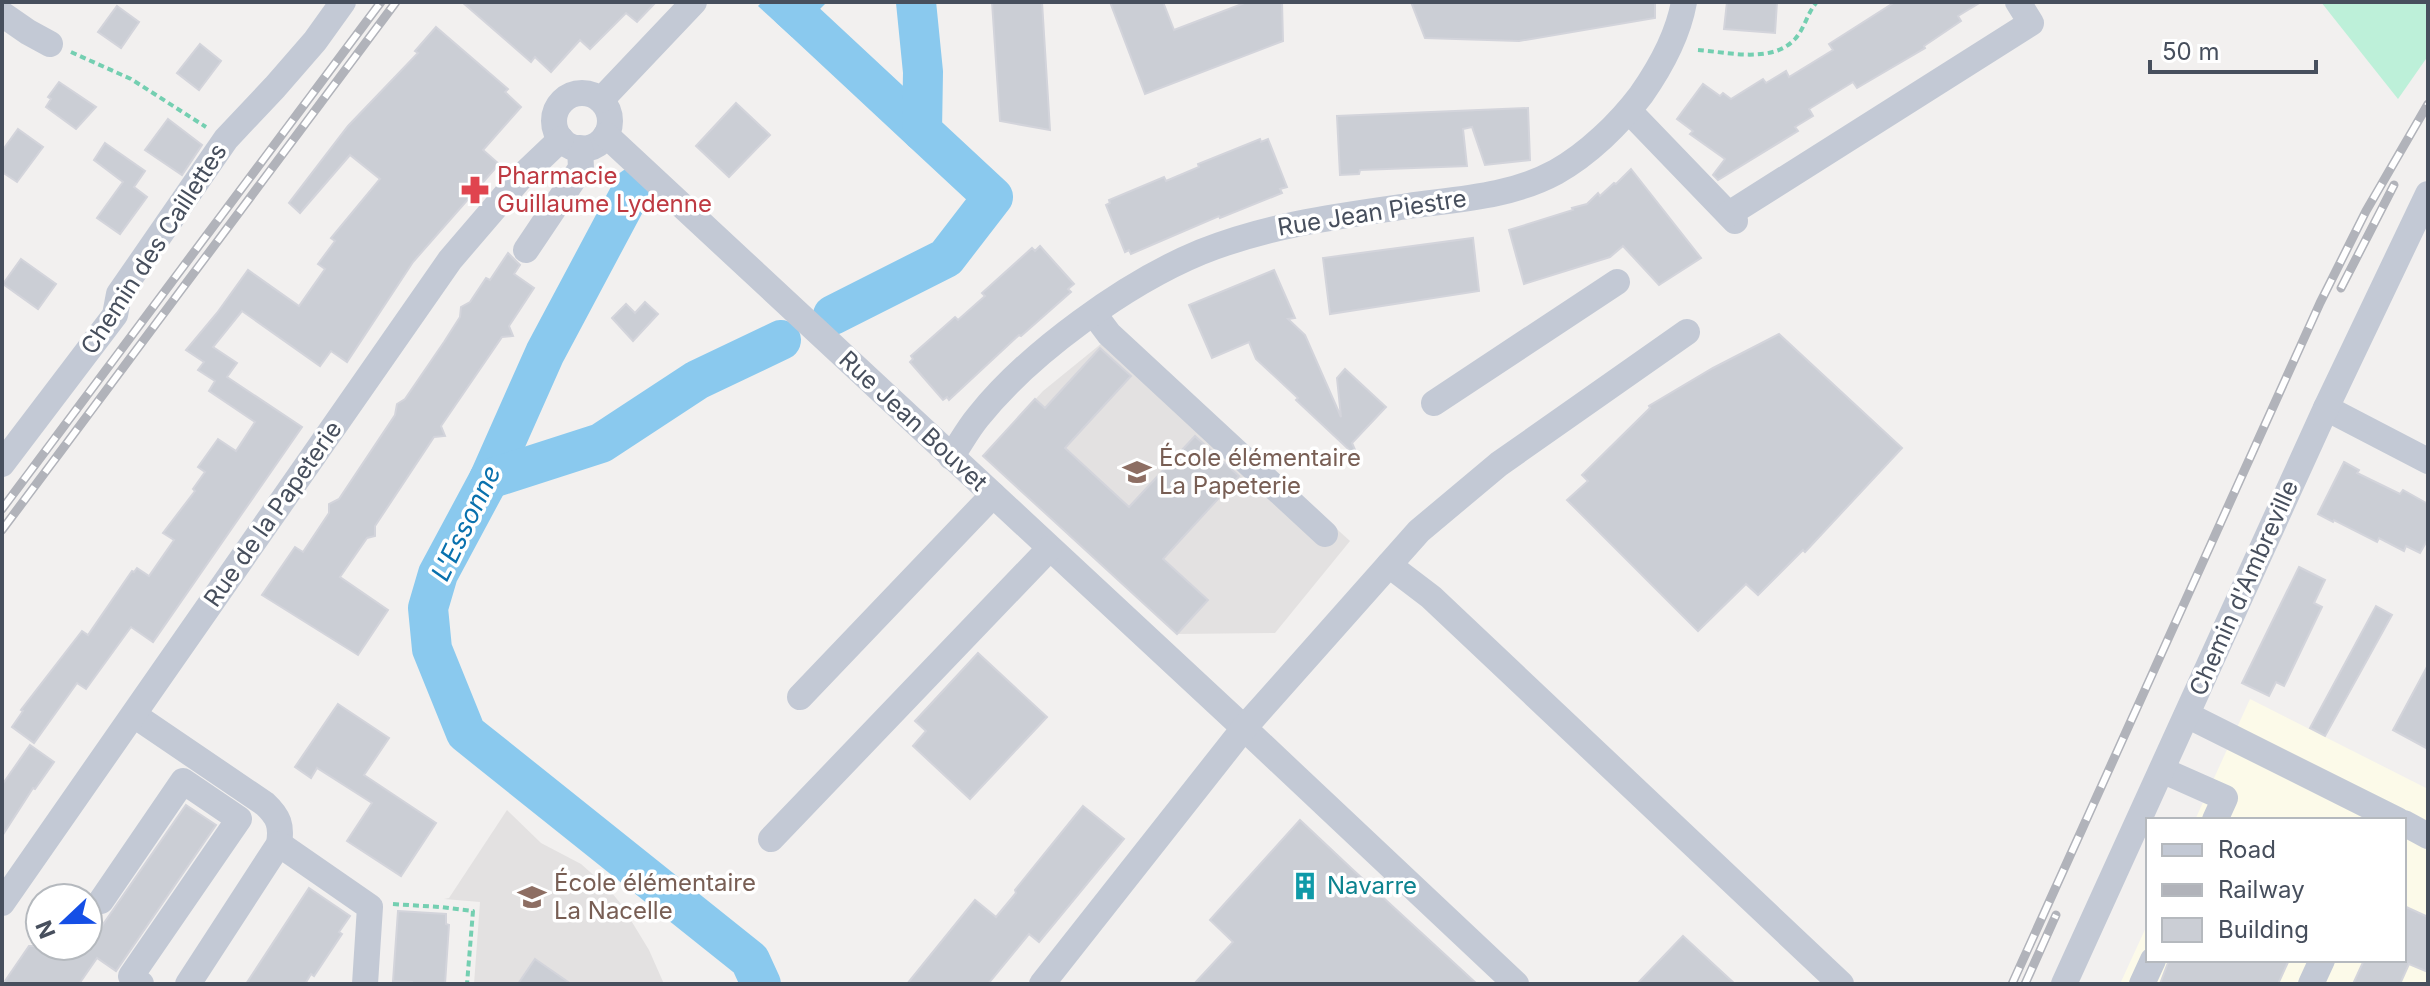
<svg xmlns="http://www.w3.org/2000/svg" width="2430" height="986" font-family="Inter,sans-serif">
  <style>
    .commercial { fill: #fcfae9 }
    .education { fill: #e3e1e1 }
    .green { fill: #bdf0d9 }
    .water { fill: #8ac9ee }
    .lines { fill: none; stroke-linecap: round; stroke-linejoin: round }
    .river { stroke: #8ac9ee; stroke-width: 40 }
    .building { fill: #cbced5; stroke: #d3d4db; stroke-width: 2 }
    .path { stroke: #74cfb1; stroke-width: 4; stroke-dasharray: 6 4; stroke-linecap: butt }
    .minor { stroke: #c3c9d5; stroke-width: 26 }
    .rail-casing { stroke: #b1b3ba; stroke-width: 9 }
    .rail { stroke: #fff; stroke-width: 6; stroke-dasharray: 18; stroke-linecap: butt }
    .labels { text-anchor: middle; stroke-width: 7; stroke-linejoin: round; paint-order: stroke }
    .health-label { font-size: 24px; fill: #be3a42; stroke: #fff; text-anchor: start }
    .street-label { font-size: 24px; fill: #474f5d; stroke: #fff }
    .education-label { font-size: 24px; fill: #785e54; stroke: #fff; text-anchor: start }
    .culture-label { font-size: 24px; fill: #0d838f; stroke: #fff; text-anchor: start }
    .water-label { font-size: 26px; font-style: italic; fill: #0971ae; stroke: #fff }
  </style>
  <rect width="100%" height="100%" fill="#f2f0ef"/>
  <polygon class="commercial" points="2250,699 2428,789 2428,984 2120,984 2148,923 2148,960 2404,960 2404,820 2195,820"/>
  <g class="education">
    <polygon points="1118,330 1350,541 1275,633 1177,634 983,456 1043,391"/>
    <polygon points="507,810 541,843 581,864 607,887 621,904 649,950 664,984 474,984 480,902 444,899 449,898"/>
  </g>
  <polygon class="green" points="2321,2 2428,2 2428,56 2398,99"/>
  <polygon class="water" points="762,2 827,2 792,37 758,6"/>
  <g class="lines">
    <g class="river">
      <polyline points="790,8 922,131"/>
      <polyline points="633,188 545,353 489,479 438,574 428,608 432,649 466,733 750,960 761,984"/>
      <polyline points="833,315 946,258 993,197 922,131 923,72 916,2"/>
      <polyline points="489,479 601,443 697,380 781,340"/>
    </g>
  </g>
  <g class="building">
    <polygon points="462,2 656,2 637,22 626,13 590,49 580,40 551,72 535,57 531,62"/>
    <polygon points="992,2 1042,2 1050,130 1000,121"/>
    <polygon points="1110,2 1163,2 1174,30 1247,2 1282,2 1283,41 1145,94"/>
    <polygon points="1411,2 1655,2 1655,18 1519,41 1425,38"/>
    <polygon points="1727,2 1777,2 1775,33 1724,29"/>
    <polygon points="1895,2 1981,2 1958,16 1961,21 1924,46 1925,48 1857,88 1853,82 1809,109 1813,116 1795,127 1798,131 1718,180 1713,175 1725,159 1690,134 1693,131 1677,119 1703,84 1720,96 1723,93 1731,99 1763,79 1766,83 1786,71 1789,77 1833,50 1829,44"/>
    <polygon points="117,6 139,22 121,48 98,32"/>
    <polygon points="436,27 508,89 505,92 521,107 483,150 499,164 413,262 347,362 331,351 320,366 242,311 213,347 237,363 227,377 302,427 153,642 131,627 86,689 77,683 34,743 12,727 23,711 21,710 82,631 88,635 132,571 134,572 137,568 149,576 174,540 163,533 195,491 193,489 205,472 198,467 218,439 236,451 255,422 209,391 215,381 198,370 204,362 186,350 217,313 248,270 299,306 325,269 318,264 335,241 331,238 380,179 350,155 300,213 289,203 348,126 418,53 415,51"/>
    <polygon points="200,44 221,61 199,90 177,73"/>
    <polygon points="59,82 96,107 76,129 46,107 51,99 48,97"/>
    <polygon points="736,103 770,135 729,177 696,146"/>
    <polygon points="1528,108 1530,160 1485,165 1472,127 1463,129 1467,166 1360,170 1359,174 1340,175 1337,116"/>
    <polygon points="168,119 202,145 182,175 145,150"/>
    <polygon points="18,129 43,147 17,182 2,172 2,151"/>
    <polygon points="1260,139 1261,142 1268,139 1287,187 1280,189 1282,193 1220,218 1219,216 1131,254 1129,250 1125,252 1106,205 1110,203 1109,200 1164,177 1166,181 1199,167 1198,164"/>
    <polygon points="105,143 145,171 134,187 147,197 120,234 97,218 123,182 94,160"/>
    <polygon points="1631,169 1701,258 1659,285 1623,246 1610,257 1524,284 1509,230 1573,210 1572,208 1587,204 1598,193 1600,196 1614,183 1616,184"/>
    <polygon points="1473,238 1479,291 1330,314 1323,258"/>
    <polygon points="1040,246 1074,284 1068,289 1071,292 1021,336 1019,335 949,400 947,397 943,400 910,362 913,359 911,356 955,317 958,320 985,296 982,293 1032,248 1035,251"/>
    <polygon points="508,253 520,265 514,274 534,288 509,326 513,336 502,337 441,426 445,436 434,437 375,526 375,536 367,538 340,577 388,610 358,655 262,595 295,547 303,552 329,513 329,504 339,499 395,415 397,404 405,399 444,342 460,317 461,307 470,302 486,278 490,280"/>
    <polygon points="21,259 56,284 38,309 3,284"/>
    <polygon points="1274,270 1295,318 1288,319 1305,335 1341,417 1337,378 1345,369 1386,407 1352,443 1359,459 1296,400 1298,398 1256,359 1249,342 1212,358 1189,305"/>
    <polygon points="645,302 658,314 633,341 612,318 626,304 635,313"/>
    <polygon points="1779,334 1902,448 1805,552 1803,550 1758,595 1746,584 1698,631 1567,500 1588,481 1582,475 1650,408 1649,406 1713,368"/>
    <polygon points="1100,348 1131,376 1065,448 1129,507 1195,436 1239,476 1163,559 1208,600 1177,634 983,456 1035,399 1045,408"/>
    <polygon points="2344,462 2359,470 2357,473 2400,494 2403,490 2428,504 2428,539 2420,553 2406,546 2404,551 2379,538 2377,542 2334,520 2333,522 2318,514"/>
    <polygon points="2299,567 2325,580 2314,603 2322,607 2284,686 2276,682 2269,696 2242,683"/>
    <polygon points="2376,606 2392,615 2325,736 2310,728"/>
    <polygon points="978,653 1047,717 970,799 913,746 926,731 915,721"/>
    <polygon points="2428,665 2428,749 2393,730"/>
    <polygon points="338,704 389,738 364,775 436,823 401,876 347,841 372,803 317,768 311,778 295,767"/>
    <polygon points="30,745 54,762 35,789 33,788 2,836 2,785"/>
    <polygon points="186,805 216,825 116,971 97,958 79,984 3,984 29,946 60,946 75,956 82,947 85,949 88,946"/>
    <polygon points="1083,806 1124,839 1039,942 1029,934 988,984 907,984 975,900 996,917 1016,893 1015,890"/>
    <polygon points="1300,820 1351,868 1477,984 1194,984 1233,942 1210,920"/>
    <polygon points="309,888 350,916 339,932 342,934 314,976 311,974 305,984 246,984"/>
    <polygon points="2404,906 2428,917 2428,972 2409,964 2400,984 2353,984 2364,960 2404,960"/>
    <polygon points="398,911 446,914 446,924 449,925 445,984 412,984 412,982 393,981"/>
    <polygon points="1683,936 1735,984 1637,984"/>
    <polygon points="535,959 571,984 518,984"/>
    <polygon points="2169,960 2289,960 2278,984 2160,984"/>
  </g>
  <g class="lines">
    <g class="path">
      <path d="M1698 50C1727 52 1772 64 1795 39 1805 28 1807 13 1817 2"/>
      <polyline points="71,52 131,79 206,127"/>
      <polyline points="393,904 440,907 473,911 467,984"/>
    </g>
    <g class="minor">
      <polyline points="2,14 28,32 50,44"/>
      <circle cx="582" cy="121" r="28"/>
      <polyline points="601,100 694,2"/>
      <polyline points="1629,111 1735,221"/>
      <polyline points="606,135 1244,728 1516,984"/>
      <polyline points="1729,214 2031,23 2018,2"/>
      <polyline points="526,250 581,168 580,148"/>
      <polyline points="1094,314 1109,334 1325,534"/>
      <polyline points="1434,403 1617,282"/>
      <polyline points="2326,408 2428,461"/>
      <path d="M951 457C960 444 968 429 978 417 1029 353 1126 283 1201 252 1268 225 1338 216 1408 206 1458 199 1510 197 1556 172 1588 154 1619 124 1641 95 1660 68 1678 35 1684 2"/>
      <polyline points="2,464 115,315 119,294 226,139 275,87 315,41 343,2"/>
      <polyline points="1389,565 1431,597 1841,984"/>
      <polyline points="800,697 993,495"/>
      <path d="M134 715 265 804C279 817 282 826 279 844L188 984"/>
      <polyline points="2187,715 2397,820"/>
      <polyline points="2162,770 2225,798 2215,820"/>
      <polyline points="2404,823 2428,836"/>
      <polyline points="771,839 1049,549"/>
      <polyline points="279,844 370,907 365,984"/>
      <polyline points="101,901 183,781 239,819 131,976 141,984"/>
      <polyline points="2,903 450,260 522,176 561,139"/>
      <polyline points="1042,984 1244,728 1419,531 1499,464 1687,332"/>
      <polyline points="2064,984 2326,408 2428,194"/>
      <polyline points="2142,984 2153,960"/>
      <polyline points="2311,984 2322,960"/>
    </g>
    <defs>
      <g id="rail">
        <polyline points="2341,288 2394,185"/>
        <polyline points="2,509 381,2"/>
        <polyline points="2,530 396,2"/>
        <polyline points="2012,984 2320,303 2366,211 2428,104"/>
        <polyline points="2025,984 2056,915"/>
      </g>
    </defs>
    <use href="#rail" class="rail-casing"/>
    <use href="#rail" class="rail"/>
  </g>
  <defs>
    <symbol id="pharmacy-bare" viewBox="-9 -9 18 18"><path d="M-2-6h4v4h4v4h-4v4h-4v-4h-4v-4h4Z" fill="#e0444e" stroke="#fff" stroke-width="2.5" paint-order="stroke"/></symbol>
    <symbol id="school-bare" viewBox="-9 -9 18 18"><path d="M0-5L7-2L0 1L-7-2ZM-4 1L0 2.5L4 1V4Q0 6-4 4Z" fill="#8d6e63" stroke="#fff" stroke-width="2.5" paint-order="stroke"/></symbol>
    <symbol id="building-bare" viewBox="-9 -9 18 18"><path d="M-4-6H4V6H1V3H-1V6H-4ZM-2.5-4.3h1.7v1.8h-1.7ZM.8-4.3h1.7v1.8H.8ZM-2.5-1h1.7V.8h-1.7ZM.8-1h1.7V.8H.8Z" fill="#0f9aa8" stroke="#fff" stroke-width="2.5" paint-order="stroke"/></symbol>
  </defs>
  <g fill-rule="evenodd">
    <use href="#pharmacy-bare" x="455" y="170" width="40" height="40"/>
    <use href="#school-bare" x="1117" y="452" width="40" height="40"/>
    <use href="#building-bare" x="1285" y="866" width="40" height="40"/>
    <use href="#school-bare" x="512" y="877" width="40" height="40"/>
  </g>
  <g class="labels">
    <g class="health-label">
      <text x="497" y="184">Pharmacie<tspan x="497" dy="28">Guillaume Lydenne</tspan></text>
    </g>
    <g class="street-label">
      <text transform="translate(1372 213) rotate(-9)" y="8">Rue Jean Piestre</text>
      <text transform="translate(154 249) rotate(-57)" y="8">Chemin des Caillettes</text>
      <text transform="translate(913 421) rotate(43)" y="8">Rue Jean Bouvet</text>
      <text transform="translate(273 514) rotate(-55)" y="8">Rue de la Papeterie</text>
      <text transform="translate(2244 588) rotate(-66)" y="8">Chemin d'Ambreville</text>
    </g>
    <g class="education-label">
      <text x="1159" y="466">École élémentaire<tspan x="1159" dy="28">La Papeterie</tspan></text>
      <text x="554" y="891">École élémentaire<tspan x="554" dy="28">La Nacelle</tspan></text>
    </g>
    <g class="culture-label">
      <text x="1327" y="894">Navarre</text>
    </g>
    <g class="water-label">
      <text transform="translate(466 523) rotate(-64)" y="9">L'Essonne</text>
    </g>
  </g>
  <rect width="2430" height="986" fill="none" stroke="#474f5d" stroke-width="8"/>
  <rect x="2146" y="818" width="260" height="144" fill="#ffffff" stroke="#b5b9be" stroke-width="2"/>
  <rect x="2162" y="844" width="40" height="12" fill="#c3c9d5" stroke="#b5b9be" stroke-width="2"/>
  <text x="2218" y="858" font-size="24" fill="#474f5d">Road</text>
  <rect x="2162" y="884" width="40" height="12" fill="#b1b3ba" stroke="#b5b9be" stroke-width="2"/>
  <text x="2218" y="898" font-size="24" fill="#474f5d">Railway</text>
  <rect x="2162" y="918" width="40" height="24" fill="#cbced5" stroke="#b5b9be" stroke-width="2"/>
  <text x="2218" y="938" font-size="24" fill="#474f5d">Building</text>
  <g transform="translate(64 922) rotate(248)"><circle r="38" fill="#ffffff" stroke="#b5b9be" stroke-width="2"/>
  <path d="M0-6L14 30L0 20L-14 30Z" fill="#154fe6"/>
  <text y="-12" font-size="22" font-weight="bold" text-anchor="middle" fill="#474f5d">N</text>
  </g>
  <path d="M2150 60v12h166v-12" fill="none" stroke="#474f5d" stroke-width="4"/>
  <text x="2162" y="60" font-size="24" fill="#474f5d" stroke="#ffffff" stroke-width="6" paint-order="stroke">50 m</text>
</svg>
